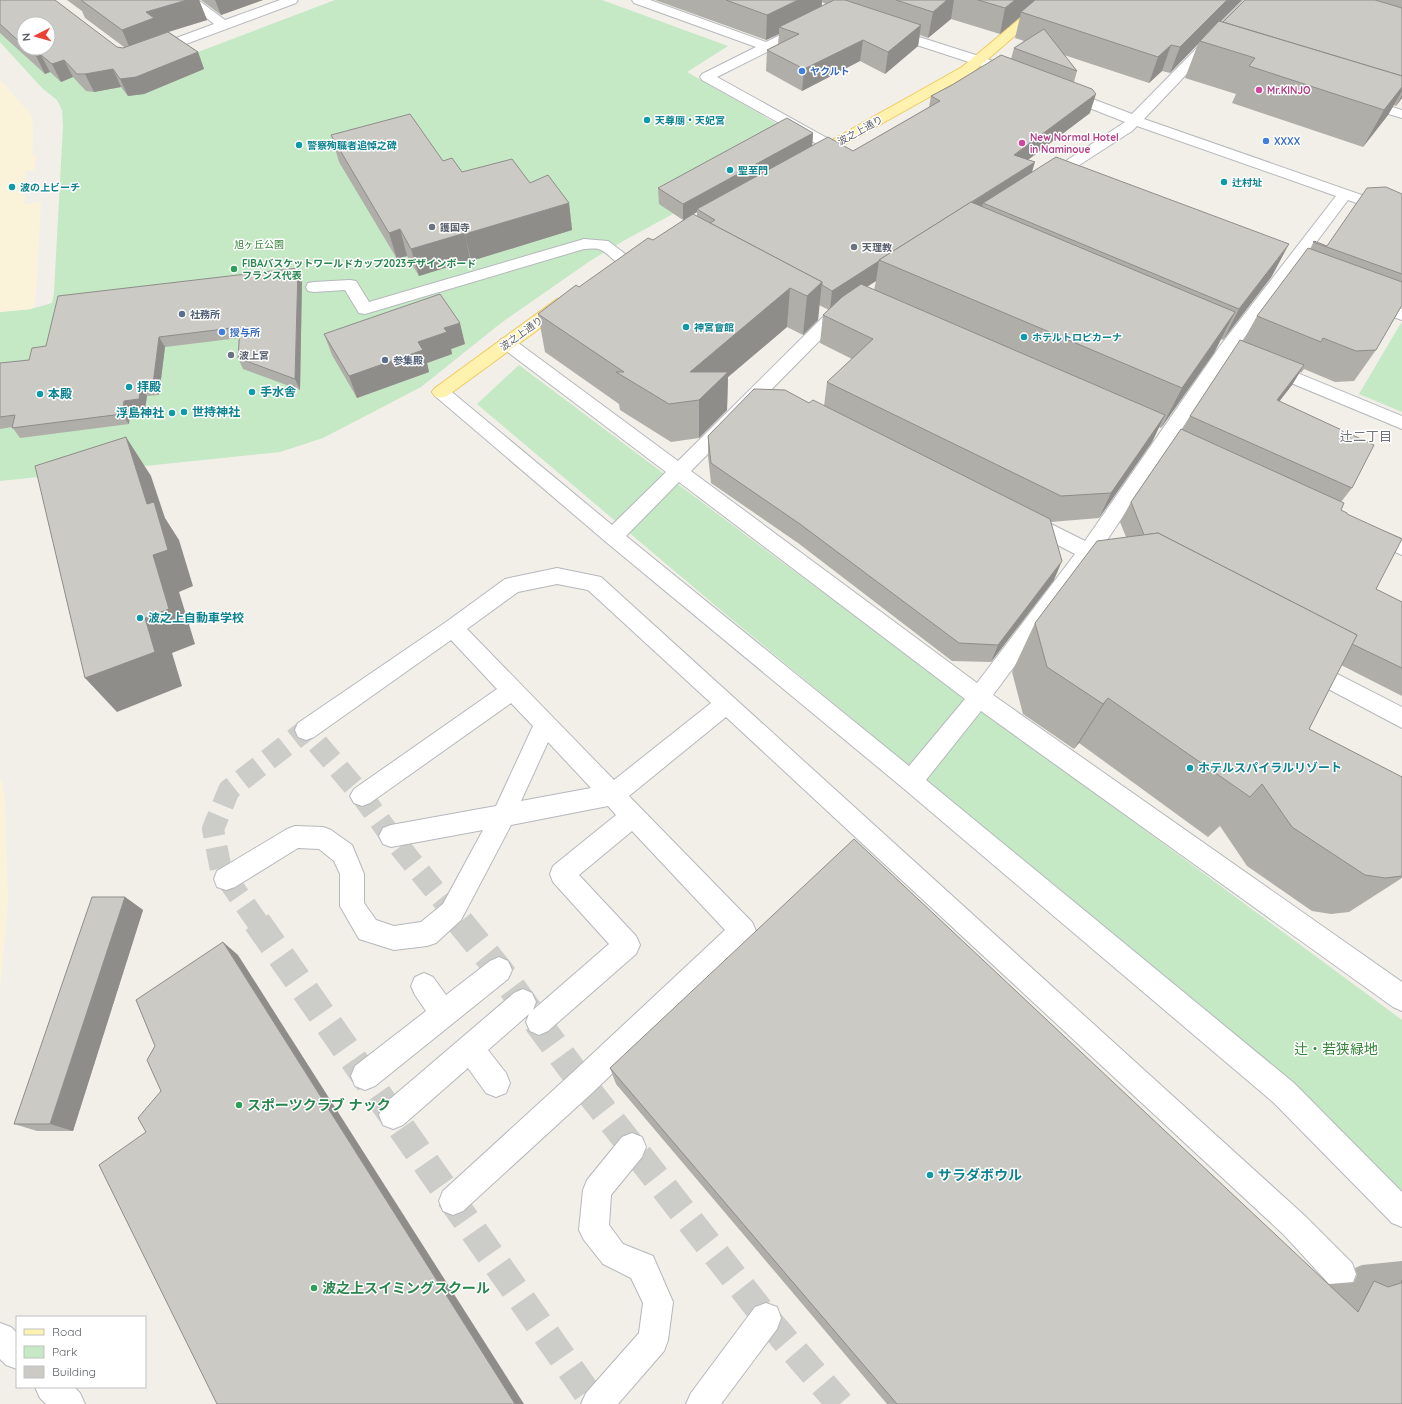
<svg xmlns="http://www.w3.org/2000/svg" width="1402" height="1404" font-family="Quicksand,'Noto Sans JP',sans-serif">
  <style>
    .green { fill: #c5e8c5; fill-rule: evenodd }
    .sand { fill: #fbf3d9 }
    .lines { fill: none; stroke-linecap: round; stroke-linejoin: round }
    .minor-tunnel-far1 { stroke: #ccccc8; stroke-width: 22; stroke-dasharray: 22 11; stroke-linecap: butt }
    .minor-tunnel { stroke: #ccccc8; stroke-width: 28; stroke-dasharray: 28 14; stroke-linecap: butt }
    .minor-casing { stroke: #b5b8bc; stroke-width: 2 }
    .major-casing { stroke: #f2c960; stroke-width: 2 }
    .minor { fill: #fff; fill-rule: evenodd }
    .major { fill: #fff2af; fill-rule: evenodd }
    .wall { fill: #afaea9; fill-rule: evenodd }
    .shaded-wall { fill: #8f8d8a }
    .building { fill: #cccac5; stroke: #8f8d8a }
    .shop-dot { fill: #3f7fe0; stroke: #fff; stroke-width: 1.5 }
    .hotel-dot { fill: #d1479c; stroke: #fff; stroke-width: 1.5 }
    .culture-dot { fill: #0f9aa8; stroke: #fff; stroke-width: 1.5 }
    .worship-dot { fill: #6b7280; stroke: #fff; stroke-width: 1.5 }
    .leisure-dot { fill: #2e9e5b; stroke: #fff; stroke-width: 1.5 }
    .service-dot { fill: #5c6f8a; stroke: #fff; stroke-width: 1.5 }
    .labels { text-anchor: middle; stroke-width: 3; stroke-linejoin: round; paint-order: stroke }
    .far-shop-label { font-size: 10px; font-weight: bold; fill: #366cbe; stroke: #fff; text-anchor: start }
    .far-hotel-label { font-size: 10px; font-weight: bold; fill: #b23c85; stroke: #fff; text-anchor: start }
    .far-culture-label { font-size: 10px; font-weight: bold; fill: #0d838f; stroke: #fff; text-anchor: start }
    .far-street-label { font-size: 10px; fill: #5f6368; stroke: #fff }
    .far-worship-label { font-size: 10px; font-weight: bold; fill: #5b616d; stroke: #fff; text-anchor: start }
    .far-park-label { font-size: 10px; fill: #348238; stroke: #fff }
    .far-leisure-label { font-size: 10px; font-weight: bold; fill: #27864d; stroke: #fff; text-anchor: start }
    .far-service-label { font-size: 10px; font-weight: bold; fill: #4e5e75; stroke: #fff; text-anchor: start }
    .culture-label { font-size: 12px; font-weight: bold; fill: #0d838f; stroke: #fff; text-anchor: start }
    .neighbourhood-label { font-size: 13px; fill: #70757a; stroke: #fff }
    .near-park-label { font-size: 14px; fill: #348238; stroke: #fff }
    .near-leisure-label { font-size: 14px; font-weight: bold; fill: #27864d; stroke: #fff; text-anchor: start }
    .near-culture-label { font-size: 14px; font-weight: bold; fill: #0d838f; stroke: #fff; text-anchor: start }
  </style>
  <rect width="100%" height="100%" fill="#f1efe8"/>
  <g class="green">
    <path d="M0 0H34L135 76 335 0H602L728 46 687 72 807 141 625 240 590 261 501 323 421 387 323 438 280 452 0 481V312L31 309 52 303 54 293 63 126 62 110 57 100 42 88 0 42ZM24 24H48V48H24Z"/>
    <polygon points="1401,323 1402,324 1402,412 1359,394"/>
    <polygon points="519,365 775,557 1402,1020 1402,1192 1135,952 723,612 477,404"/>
  </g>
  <g class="sand">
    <path d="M0 80 30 113C35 127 33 140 32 155H36L35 170 26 171 24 204 41 202 35 305 31 309 0 312Z"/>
    <polygon points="0,776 4,790 8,900 0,989"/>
  </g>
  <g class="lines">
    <polyline class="minor-tunnel-far1" points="258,923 221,870 213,829 229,790 306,730 362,796 391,836 461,923"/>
    <g class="minor-tunnel">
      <polyline points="257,922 595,1404"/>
      <polyline points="460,922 499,970 582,1083 766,1318 840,1404"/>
    </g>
    <defs>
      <g id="minor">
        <polygon points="184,0 198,0 225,20 280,0 298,0 296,3 159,54 149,54 147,51 149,48 214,24"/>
        <polygon points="632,0 650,0 766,42 823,14 842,0 856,0 831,20 717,77 836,143 838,146 836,149 831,150 826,149 702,80 700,77 702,74 756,47 634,3"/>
        <path d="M1244 0H1257L1144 119 1402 209V219L1348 200 1232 354 1101 549 1107 553 1110 558 1107 563 1100 566 1091 563 993 695 1402 982V1011L1393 1007 981 711 926 780 1294 1083 1402 1192V1227L1392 1223 1274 1103 903 788 606 542 435 396 432 392 435 388 441 386 447 388 612 525 666 472 501 347 498 343 501 339 507 337 513 339 678 461 825 315C833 310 840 305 850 307L852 311 850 315 837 323 691 471 977 683 1075 554 1021 526 1018 521 1021 516 1028 514 1035 516 1085 541 1220 346 1336 196 1137 126 1132 131 1053 182 1048 183 1043 182 1041 179 1043 176 1125 122 1059 96 1057 93 1059 90 1064 89 1069 90 1132 114ZM679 482 965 699 909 766 626 536Z"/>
        <polygon points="891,28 985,58 1020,72 1022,75 1020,78 1010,78 975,64 886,35 885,32 886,29"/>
        <polygon points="1363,98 1402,110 1402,118 1358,105 1356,102 1358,99"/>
        <path d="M584 239 608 241 632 259 634 262 632 265C616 270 611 252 598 249 594 248 588 249 584 249L365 314 359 313 345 290 314 292 308 291 306 287 308 283 314 282 350 280 356 281 369 302Z"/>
        <polygon points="1369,298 1402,309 1402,320 1363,307 1361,303 1363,299"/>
        <polygon points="1268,361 1402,416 1402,429 1262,371 1259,367 1262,363"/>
        <polygon points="1370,526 1402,539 1402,555 1363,538 1360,533 1363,528"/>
        <path d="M557 568 601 577 1304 1215 1352 1263 1356 1274 1352 1285 1341 1289 1330 1285 1284 1235 726 717 629 796 752 922 756 931 752 940 592 1093 463 1211 453 1215 443 1211 439 1201 443 1191 572 1073 725 930 632 831 579 875 636 936 640 945 636 954 548 1031 539 1035 530 1031 526 1022 529 1014 488 1050 506 1073 510 1083 506 1093 496 1097 486 1093 468 1068 403 1125 393 1129 383 1125 379 1115 383 1105 514 993 523 989 532 993 536 1002 533 1010 609 944 553 882 550 874 553 866 616 815 608 806 511 825 461 920 436 943 427 946 394 950 359 939 340 906V874L334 861 319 849 298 848 235 887 226 890 217 887 214 879 217 871 287 829 295 826 323 827 331 830 352 845 364 874V903L376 920 394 926 421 922 443 904 483 830 391 847 383 844 379 836 383 828 391 825 496 806 533 726 511 703 370 803 362 806 354 803 350 796 354 789 497 689 451 640 314 737 306 740 298 737 295 730 298 723 446 622 505 579ZM557 584 588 590 711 703 614 780 467 629 518 592ZM548 742 591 788 521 801Z"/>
        <polygon points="1306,658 1402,707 1402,728 1298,673 1295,667 1298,661"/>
        <polygon points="499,957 508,961 512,970 508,979 375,1086 365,1090 355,1086 351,1076 355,1066 426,1011 415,995 411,986 415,977 424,973 433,977 446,995 490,961"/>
        <polygon points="632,1133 642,1137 646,1147 642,1157 611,1195 609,1225 623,1244 653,1256 673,1302 668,1340 664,1351 618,1404 581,1404 586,1393 639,1333 643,1303 631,1278 603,1264 584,1240 579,1230 583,1190 587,1180 622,1137"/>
        <polygon points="766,1303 777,1307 781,1318 777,1329 721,1404 686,1404 691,1393 755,1307"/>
        <polygon points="0,1323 11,1327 17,1333 17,1369 6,1365 0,1359"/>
        <polygon points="35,1387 74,1387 80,1393 85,1404 46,1404 40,1398"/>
      </g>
      <g id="major">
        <polygon points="1042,0 1056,0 972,73 817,160 812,161 807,160 805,157 807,154 962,67"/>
        <polygon points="563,298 569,299 571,303 569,307 447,396 441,398 435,396 432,392 435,388 557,299"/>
      </g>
    </defs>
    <use href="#minor" class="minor-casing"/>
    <use href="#major" class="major-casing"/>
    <use href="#minor" class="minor"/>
    <use href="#major" class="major"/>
  </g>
  <g class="wall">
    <path d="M0 0 117 47 123 48 124 47 85 18 82 11 67 0H199L207 20 169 32 198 52 204 69 144 94 128 96 121 87 94 92 86 91 73 77 61 82 50 72 45 74 0 33ZM24 24 48 48H24Z"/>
    <polygon points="201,0 263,0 221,15"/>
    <path d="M655 0H845L847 1V0H1242L1221 21 1223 22 1245 0H1402V98L1396 106 1394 105 1388 115 1363 147 1232 103 1236 94 1185 78 1198 44 1170 73 1162 71 1149 83 1064 55 1077 71 1074 82 1090 113 1028 160 1032 172 1272 276 1223 340 1221 339 1214 353 1161 428 1159 427 1152 442 1099 518 1051 522 1054 580 991 662 952 661 798 543 711 483 708 456V436L809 403 824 406 827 382 852 359 820 343 823 315 829 310 819 305 818 320 803 335 787 327 728 377 727 410 699 438 671 442 620 410 619 404 545 352 538 314 653 240 697 216V212L683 220 659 204 658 188 813 133 812 145 853 151 929 107 931 96 1011 59 1014 48 1024 41 1015 38 1020 17 1000 34 951 19 928 38 920 35 918 46 885 74 860 61 802 91 766 71 767 50 778 44 779 34 766 40ZM822 2 826 4 822 6ZM876 281 874 290 867 287Z"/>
    <polygon points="331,135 462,172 530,183 569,203 572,230 471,261 470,260 419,276 407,256 397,259 339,162"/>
    <polygon points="1402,194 1402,305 1376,350 1354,381 1335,382 1304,369 1301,373 1300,372 1292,385 1279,401 1352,488 1341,502 1341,510 1347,514 1376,589 1402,602 1402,696 1341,665 1309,729 1402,777 1402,878 1349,912 1331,914 1312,911 1247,866 1220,826 1208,837 1079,743 1074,749 1023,714 1012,672 1035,623 1126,537 1120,522 1131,502 1182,430 1190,416 1243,341 1257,316 1310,249 1314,241 1327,246"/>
    <polygon points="302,279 300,390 243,369 238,358 239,338 165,347 159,395 147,396 145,409 130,411 129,424 20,438 12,427 0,429 0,363 29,360 46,346"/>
    <polygon points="324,334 465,344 451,349 452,354 427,363 429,372 357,398 332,355"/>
    <polygon points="125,897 143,910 73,1131 37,1131 14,1124"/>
    <polygon points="610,1068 1329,1284 1354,1282 1357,1275 1355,1268 1362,1265 1402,1261 1402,1404 887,1404 616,1084"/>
  </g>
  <g class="shaded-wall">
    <polygon points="187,0 199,0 207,20 161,34 132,53 122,30 146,12"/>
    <polygon points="215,0 263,0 221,15"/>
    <polygon points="798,0 822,0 821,13 779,27 779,34 766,40 767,15"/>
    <polygon points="947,0 954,0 951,19 928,38 933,12"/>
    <polygon points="1015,0 1040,0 1021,12 1020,17 1000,34 1005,8"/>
    <polygon points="1227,0 1242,0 1201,41 1200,41 1198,44 1170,73 1180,47"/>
    <polygon points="921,25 918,46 885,74 888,52"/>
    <polygon points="863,40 860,61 802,91 804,69"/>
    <polygon points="1171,45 1162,71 1149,83 1158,57"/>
    <polygon points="198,52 204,69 144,94 128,96 120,79"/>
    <polygon points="41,55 50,72 45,74 36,56"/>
    <polygon points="64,60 73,77 61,82 52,64"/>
    <polygon points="113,69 121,87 94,92 85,74"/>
    <polygon points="1402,87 1402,91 1388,115 1363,147 1384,110"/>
    <polygon points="1096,94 1090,113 1009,174 1014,155"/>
    <polygon points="1402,95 1402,98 1396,106"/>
    <polygon points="813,133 812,149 697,209 697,212 683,220 683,204"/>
    <polygon points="1035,162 1029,182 983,203 981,213 880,261"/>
    <polygon points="569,203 572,230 471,261 465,234"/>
    <polygon points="400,229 407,256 397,259 389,233"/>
    <polygon points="465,233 470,260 419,276 411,249"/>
    <polygon points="1289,244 1272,276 1223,340 1239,309"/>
    <polygon points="879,261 876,281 830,310 832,291"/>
    <polygon points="298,268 302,279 300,390 295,379"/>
    <polygon points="822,282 818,320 803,335 807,296"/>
    <polygon points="790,288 787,327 728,377 727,410 699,438 699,400 690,372"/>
    <polygon points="1235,312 1214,353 1161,428 1182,388"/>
    <polygon points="460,323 465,344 451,349 452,354 427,363 429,372 357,398 349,376 418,342 444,328"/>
    <polygon points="159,337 165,347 159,395 153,384"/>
    <polygon points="1304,365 1292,385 1265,420 1277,400"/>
    <polygon points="141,386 147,396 145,409 130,411 129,424 122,414 124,401"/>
    <polygon points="1165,415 1152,442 1099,518 1111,493"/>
    <polygon points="126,437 151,476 165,518 179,540 193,586 179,592 195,644 172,653 182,686 117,712 85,678 145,618 153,555 147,504"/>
    <polygon points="1062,561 1054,580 991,662 998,645"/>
    <polygon points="1108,698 1079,743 1074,749 1103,704"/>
    <polygon points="125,897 143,910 73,1131 50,1124"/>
    <polygon points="223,942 238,955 524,1404 515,1404"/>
  </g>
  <g class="building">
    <polygon points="0,0 55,0 117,47 123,48 168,32 198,52 136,77 120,79 113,69 85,74 77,74 64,60 52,64 41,55 36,56 26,48 48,48 48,24 24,24 24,46 0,24"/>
    <polygon points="81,0 187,0 146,12 154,18 122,30"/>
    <polygon points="726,0 798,0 767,15"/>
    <polygon points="834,0 845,0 921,25 888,52 863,40 804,69 767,50 799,34 779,27"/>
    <polygon points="896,0 947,0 933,12"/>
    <polygon points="978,0 1015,0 1005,8"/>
    <polygon points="1035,0 1227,0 1180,47 1171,45 1158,57 1021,12"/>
    <polygon points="1245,0 1375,0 1402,8 1402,76 1223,22"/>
    <polygon points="1219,21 1402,76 1402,87 1384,110 1249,66 1255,58 1200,41"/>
    <polygon points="1044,29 1077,71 1014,48"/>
    <polygon points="1001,55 1092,89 1096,94 1014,155 1035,162 879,260 879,261 832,291 822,285 822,282 710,223 715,220 697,209 828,137 853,151 940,101 931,96 952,85"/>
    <polygon points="410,114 443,161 452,158 462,172 512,159 530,183 548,175 569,203 465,234 465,233 411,249 400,229 389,233 331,135"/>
    <polygon points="787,118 813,133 683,204 658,188"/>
    <polygon points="1056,157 1289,244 1239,309 983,203"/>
    <polygon points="1386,187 1402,194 1402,274 1313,242 1314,241 1327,246 1367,188"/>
    <polygon points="971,202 1235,312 1182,388 879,260"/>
    <polygon points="693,214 822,282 807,296 790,288 690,372 728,372 699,400 669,404 616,372 624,372 538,314 576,285 579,287 648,238 653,240"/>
    <polygon points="1308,248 1402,282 1402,305 1376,350 1356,351 1323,338 1321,342 1257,316"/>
    <polygon points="298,268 295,379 238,358 240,327 159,337 153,384 141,386 139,399 124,401 122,414 12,428 15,415 0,417 0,363 29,360 32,348 46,346 58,296"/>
    <polygon points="861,284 1165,415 1111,493 1061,496 827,382 873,339 823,315 842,297"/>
    <polygon points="440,294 460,323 444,328 447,332 418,342 423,350 349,376 324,334"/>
    <polygon points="1240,340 1304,365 1277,400 1374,445 1352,488 1190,416"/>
    <polygon points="754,389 785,390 809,403 813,400 1050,519 1062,561 998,645 959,643 800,524 711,463 708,436"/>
    <polygon points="1181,429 1344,503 1341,510 1347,513 1347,514 1402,539 1376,589 1402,602 1402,668 1352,644 1357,635 1158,533 1144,535 1131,502"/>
    <polygon points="126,437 147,504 154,502 168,550 153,555 169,609 145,618 155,652 85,678 35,466"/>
    <polygon points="1158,533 1357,635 1309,729 1402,777 1402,876 1385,878 1365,875 1292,827 1262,784 1250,797 1108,698 1103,704 1047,667 1035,623 1097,541"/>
    <polygon points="854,839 1358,1312 1374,1281 1388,1287 1401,1283 1402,1280 1402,1404 897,1404 610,1068"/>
    <polygon points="92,897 125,897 50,1124 14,1124"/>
    <polygon points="223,942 515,1404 217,1404 99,1165 146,1132 138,1118 161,1091 147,1060 155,1046 136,1000"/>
  </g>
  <g class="shop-dot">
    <circle cx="802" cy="71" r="4"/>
    <circle cx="1266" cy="141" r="4"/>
    <circle cx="222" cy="332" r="4"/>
  </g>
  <g class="hotel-dot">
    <circle cx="1259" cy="90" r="4"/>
    <circle cx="1022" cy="143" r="4"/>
  </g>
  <g class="culture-dot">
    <circle cx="647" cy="120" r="4"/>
    <circle cx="299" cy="145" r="4"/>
    <circle cx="730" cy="170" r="4"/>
    <circle cx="1224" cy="182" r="4"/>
    <circle cx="12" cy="187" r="4"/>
    <circle cx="686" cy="327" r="4"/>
    <circle cx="1024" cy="337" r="4"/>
    <circle cx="129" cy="387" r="4"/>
    <circle cx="252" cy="392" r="4"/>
    <circle cx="40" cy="394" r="4"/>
    <circle cx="184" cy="412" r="4"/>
    <circle cx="172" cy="413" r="4"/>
    <circle cx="140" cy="618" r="4"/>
    <circle cx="1190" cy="768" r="4"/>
    <circle cx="930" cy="1175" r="4"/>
  </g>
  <g class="worship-dot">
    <circle cx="432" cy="227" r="4"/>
    <circle cx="854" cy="247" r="4"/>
    <circle cx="231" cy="355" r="4"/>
  </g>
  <g class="leisure-dot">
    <circle cx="234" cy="269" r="4"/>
    <circle cx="239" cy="1105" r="4"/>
    <circle cx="314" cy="1288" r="4"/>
  </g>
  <g class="service-dot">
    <circle cx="182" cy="314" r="4"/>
    <circle cx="385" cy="360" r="4"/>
  </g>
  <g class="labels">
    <g class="far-shop-label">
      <text x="810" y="75">ヤクルト</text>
      <text x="1274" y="145">XXXX</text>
      <text x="230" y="336">授与所</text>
    </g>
    <g class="far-hotel-label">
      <text x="1267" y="94">Mr.KINJO</text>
      <text x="1030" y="141">New Normal Hotel<tspan x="1030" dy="12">in Naminoue</tspan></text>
    </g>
    <g class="far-culture-label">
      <text x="655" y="124">天尊廟・天妃宮</text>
      <text x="307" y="149">警察殉職者追悼之碑</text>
      <text x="738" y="174">聖至門</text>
      <text x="1232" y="186">辻村址</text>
      <text x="20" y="191">波の上ビーチ</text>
      <text x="694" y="331">神宮會館</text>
      <text x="1032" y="341">ホテルトロピカーナ</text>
    </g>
    <g class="far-street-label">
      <text transform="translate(860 130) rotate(-29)" y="4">波之上通り</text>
      <text transform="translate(521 333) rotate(-36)" y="4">波之上通り</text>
    </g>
    <g class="far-worship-label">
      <text x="440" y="231">護国寺</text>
      <text x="862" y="251">天理教</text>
      <text x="239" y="359">波上宮</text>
    </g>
    <g class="far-park-label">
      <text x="259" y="248">旭ヶ丘公園</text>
    </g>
    <g class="far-leisure-label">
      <text x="242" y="267">FIBAバスケットワールドカップ2023デザインボード<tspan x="242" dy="12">フランス代表</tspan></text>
    </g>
    <g class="far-service-label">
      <text x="190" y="318">社務所</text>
      <text x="393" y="364">参集殿</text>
    </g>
    <g class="culture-label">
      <text x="137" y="391">拝殿</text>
      <text x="260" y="396">手水舎</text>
      <text x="48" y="398">本殿</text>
      <text x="192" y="416">世持神社</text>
      <text x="164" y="417" text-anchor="end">浮島神社</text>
      <text x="148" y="622">波之上自動車学校</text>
      <text x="1198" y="772">ホテルスパイラルリゾート</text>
    </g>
    <g class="neighbourhood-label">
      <text x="1366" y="441">辻二丁目</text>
    </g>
    <g class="near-park-label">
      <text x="1336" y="1054">辻・若狭緑地</text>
    </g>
    <g class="near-leisure-label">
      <text x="247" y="1110">スポーツクラブ ナック</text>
      <text x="322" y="1293">波之上スイミングスクール</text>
    </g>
    <g class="near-culture-label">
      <text x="938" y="1180">サラダボウル</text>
    </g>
  </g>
  <rect x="16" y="1316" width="130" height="72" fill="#ffffff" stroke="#bfc1c3"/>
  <rect x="24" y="1329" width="20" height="6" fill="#fff2af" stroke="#bfc1c3"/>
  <text x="52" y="1336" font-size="12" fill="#5f6368">Road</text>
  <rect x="24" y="1346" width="20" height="12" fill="#c5e8c5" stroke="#bfc1c3"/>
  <text x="52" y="1356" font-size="12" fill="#5f6368">Park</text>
  <rect x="24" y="1366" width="20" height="12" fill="#cccac5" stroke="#bfc1c3"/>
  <text x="52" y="1376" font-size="12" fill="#5f6368">Building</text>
  <g transform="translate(36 36) rotate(264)"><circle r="19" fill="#ffffff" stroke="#bfc1c3"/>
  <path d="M0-3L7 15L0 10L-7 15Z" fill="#ea4335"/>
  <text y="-6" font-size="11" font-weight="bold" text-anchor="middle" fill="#5f6368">N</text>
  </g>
</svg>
